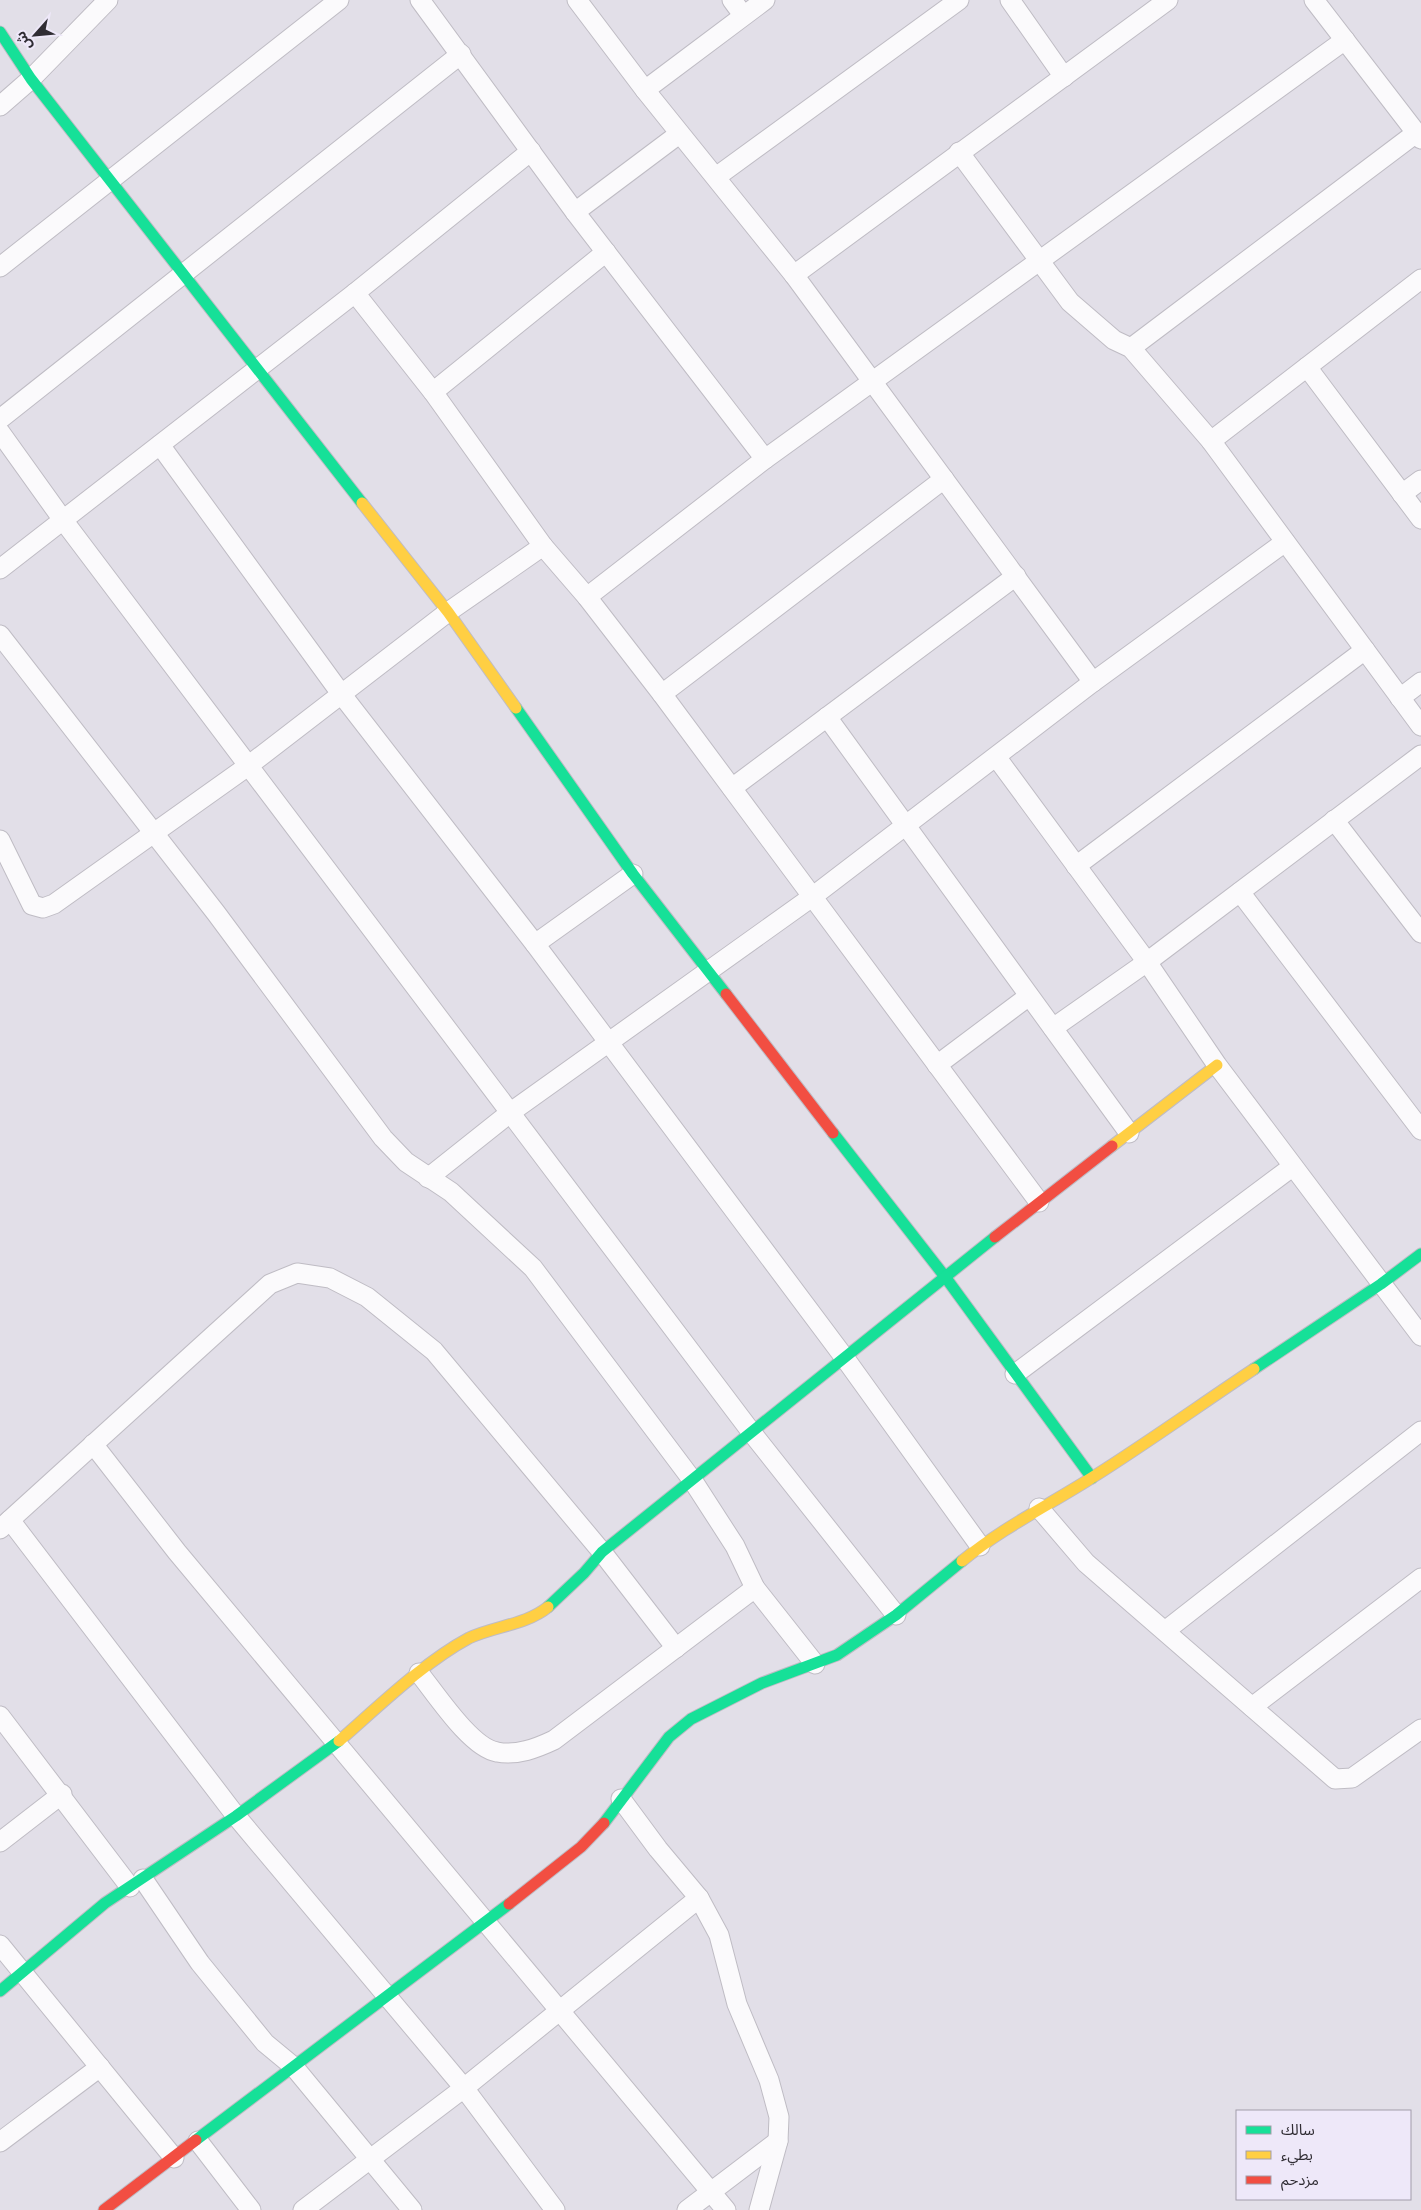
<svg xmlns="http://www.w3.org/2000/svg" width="1421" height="2210" font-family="'PT Sans Narrow','Noto Sans Arabic',sans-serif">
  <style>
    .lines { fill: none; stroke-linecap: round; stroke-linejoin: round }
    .street-casing { stroke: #bfbcc4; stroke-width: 21 }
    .fast-casing { stroke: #bfbcc4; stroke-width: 13 }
    .slow-casing { stroke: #bfbcc4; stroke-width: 13 }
    .jam-casing { stroke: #bfbcc4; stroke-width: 13 }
    .street { stroke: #fbfafc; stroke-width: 19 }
    .fast { stroke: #16e098; stroke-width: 11 }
    .slow { stroke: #ffcf43; stroke-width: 11 }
    .jam { stroke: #f24e42; stroke-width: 11 }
  </style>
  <rect width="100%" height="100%" fill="#e2dfe8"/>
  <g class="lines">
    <defs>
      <g id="street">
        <polyline points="420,0 575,212 765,459"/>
        <polyline points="577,0 645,90 794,275 1093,682"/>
        <polyline points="732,0 743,15"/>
        <polyline points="1010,0 1064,77"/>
        <polyline points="1314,0 1421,139"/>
        <polyline points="645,90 765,0"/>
        <polyline points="0,106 31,79 108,0"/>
        <polyline points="959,152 1070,302 1114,340 1131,348 1211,441 1421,726"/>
        <polyline points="716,177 959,0"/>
        <polyline points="575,212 679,134"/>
        <polyline points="0,267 339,0"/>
        <polyline points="794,275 1168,0"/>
        <polyline points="355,293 433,392 543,546 587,597 662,694 1039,1202"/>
        <polyline points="1131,348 1416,133"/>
        <polyline points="1307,367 1421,519"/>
        <polyline points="433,392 606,252"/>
        <polyline points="0,419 461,54"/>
        <polyline points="0,432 63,520 752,1433 896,1615"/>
        <polyline points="1211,441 1421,279"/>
        <polyline points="160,445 342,695 535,944 844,1357 980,1546"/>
        <polyline points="1402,494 1421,480"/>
        <polyline points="0,569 355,293 531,151"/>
        <polyline points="587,597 765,459 1345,40"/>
        <polyline points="0,635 216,913 383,1138 406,1162 451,1192 533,1268 693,1481 735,1546 755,1588 815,1664"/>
        <polyline points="662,694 944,479"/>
        <polyline points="1400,698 1421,682"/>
        <polyline points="827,717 1129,1133"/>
        <polyline points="997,758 1147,962 1217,1065 1421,1336"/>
        <polyline points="732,788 1016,576"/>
        <polyline points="1334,820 1421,933"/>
        <polyline points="0,840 32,905 43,908 54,904 248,766 448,612 543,546"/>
        <polyline points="1076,866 1365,650"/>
        <polyline points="1240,892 1421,1130"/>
        <polyline points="535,944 633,874"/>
        <polyline points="1053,1028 1147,962 1421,755"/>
        <polyline points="937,1065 1029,996"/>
        <polyline points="428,1178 511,1112 812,897 1093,682 1285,542"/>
        <polyline points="1015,1374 1292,1167"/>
        <polyline points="93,1444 177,1552 726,2210"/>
        <polyline points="1039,1508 1086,1563 1335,1779 1352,1778 1421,1729"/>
        <polyline points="10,1520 236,1816 464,2088 555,2210"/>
        <polyline points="0,1529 270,1284 297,1273 330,1278 367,1297 434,1351 602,1552 676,1648"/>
        <polyline points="1165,1631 1421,1431"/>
        <path d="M419 1673C436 1694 471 1748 497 1752 517 1756 537 1748 554 1740L755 1588"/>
        <polyline points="1252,1707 1421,1578"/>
        <polyline points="0,1716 130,1887"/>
        <polyline points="621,1799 658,1849 699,1898 719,1935 737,2004 769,2080 779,2117 778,2141 759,2210"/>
        <polyline points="0,1842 62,1794"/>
        <polyline points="143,1879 200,1963 265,2043 294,2067 412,2210"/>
        <polyline points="0,1945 174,2158"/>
        <polyline points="198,2141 251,2210"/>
        <polyline points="0,2142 100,2067"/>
        <polyline points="303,2210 464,2088 699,1898"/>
        <polyline points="687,2210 778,2141"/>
      </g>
      <g id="fast">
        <polyline points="0,32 31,79 362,503"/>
        <polyline points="516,708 633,874 726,994"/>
        <polyline points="833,1133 946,1278 1092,1478"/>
        <polyline points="1254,1369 1381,1284 1421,1254"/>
        <polyline points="548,1607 584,1573 602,1552 995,1237"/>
        <polyline points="604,1823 669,1737 691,1719 762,1683 837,1655 896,1615 962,1561"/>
        <polyline points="0,1991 105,1903 236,1816 339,1741"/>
        <polyline points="196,2140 509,1904"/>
      </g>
      <g id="slow">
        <polyline points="362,503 448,612 516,708"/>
        <polyline points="1112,1146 1217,1065"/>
        <path d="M962 1561C1002 1528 1049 1505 1093 1477 1147 1443 1200 1405 1254 1369"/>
        <path d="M339 1741C378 1707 424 1662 469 1638 494 1626 526 1625 548 1607"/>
      </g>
      <g id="jam">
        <polyline points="726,994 833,1133"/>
        <polyline points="995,1237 1112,1146"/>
        <polyline points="509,1904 581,1847 604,1823"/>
        <polyline points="104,2210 196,2140"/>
      </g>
    </defs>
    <use href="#street" class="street-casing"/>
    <use href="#fast" class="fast-casing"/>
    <use href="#slow" class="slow-casing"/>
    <use href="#jam" class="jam-casing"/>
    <use href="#street" class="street"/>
    <use href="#fast" class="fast"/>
    <use href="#slow" class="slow"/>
    <use href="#jam" class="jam"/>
  </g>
  <rect x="1236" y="2110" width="175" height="90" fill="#eee8f9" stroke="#a29daa"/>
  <rect x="1246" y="2126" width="25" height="8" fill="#16e098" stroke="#a29daa"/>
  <text x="1281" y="2135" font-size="15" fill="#302d34">سالك</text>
  <rect x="1246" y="2151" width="25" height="8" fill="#ffcf43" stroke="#a29daa"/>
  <text x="1281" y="2160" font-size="15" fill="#302d34">بطيء</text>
  <rect x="1246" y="2176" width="25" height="8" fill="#f24e42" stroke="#a29daa"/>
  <text x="1281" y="2185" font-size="15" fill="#302d34">مزدحم</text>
  <g transform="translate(35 35) rotate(243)" stroke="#eee8f9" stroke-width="4" paint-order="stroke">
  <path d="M0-4L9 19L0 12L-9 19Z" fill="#302d34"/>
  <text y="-8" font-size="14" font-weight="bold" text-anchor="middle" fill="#302d34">ش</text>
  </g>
</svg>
